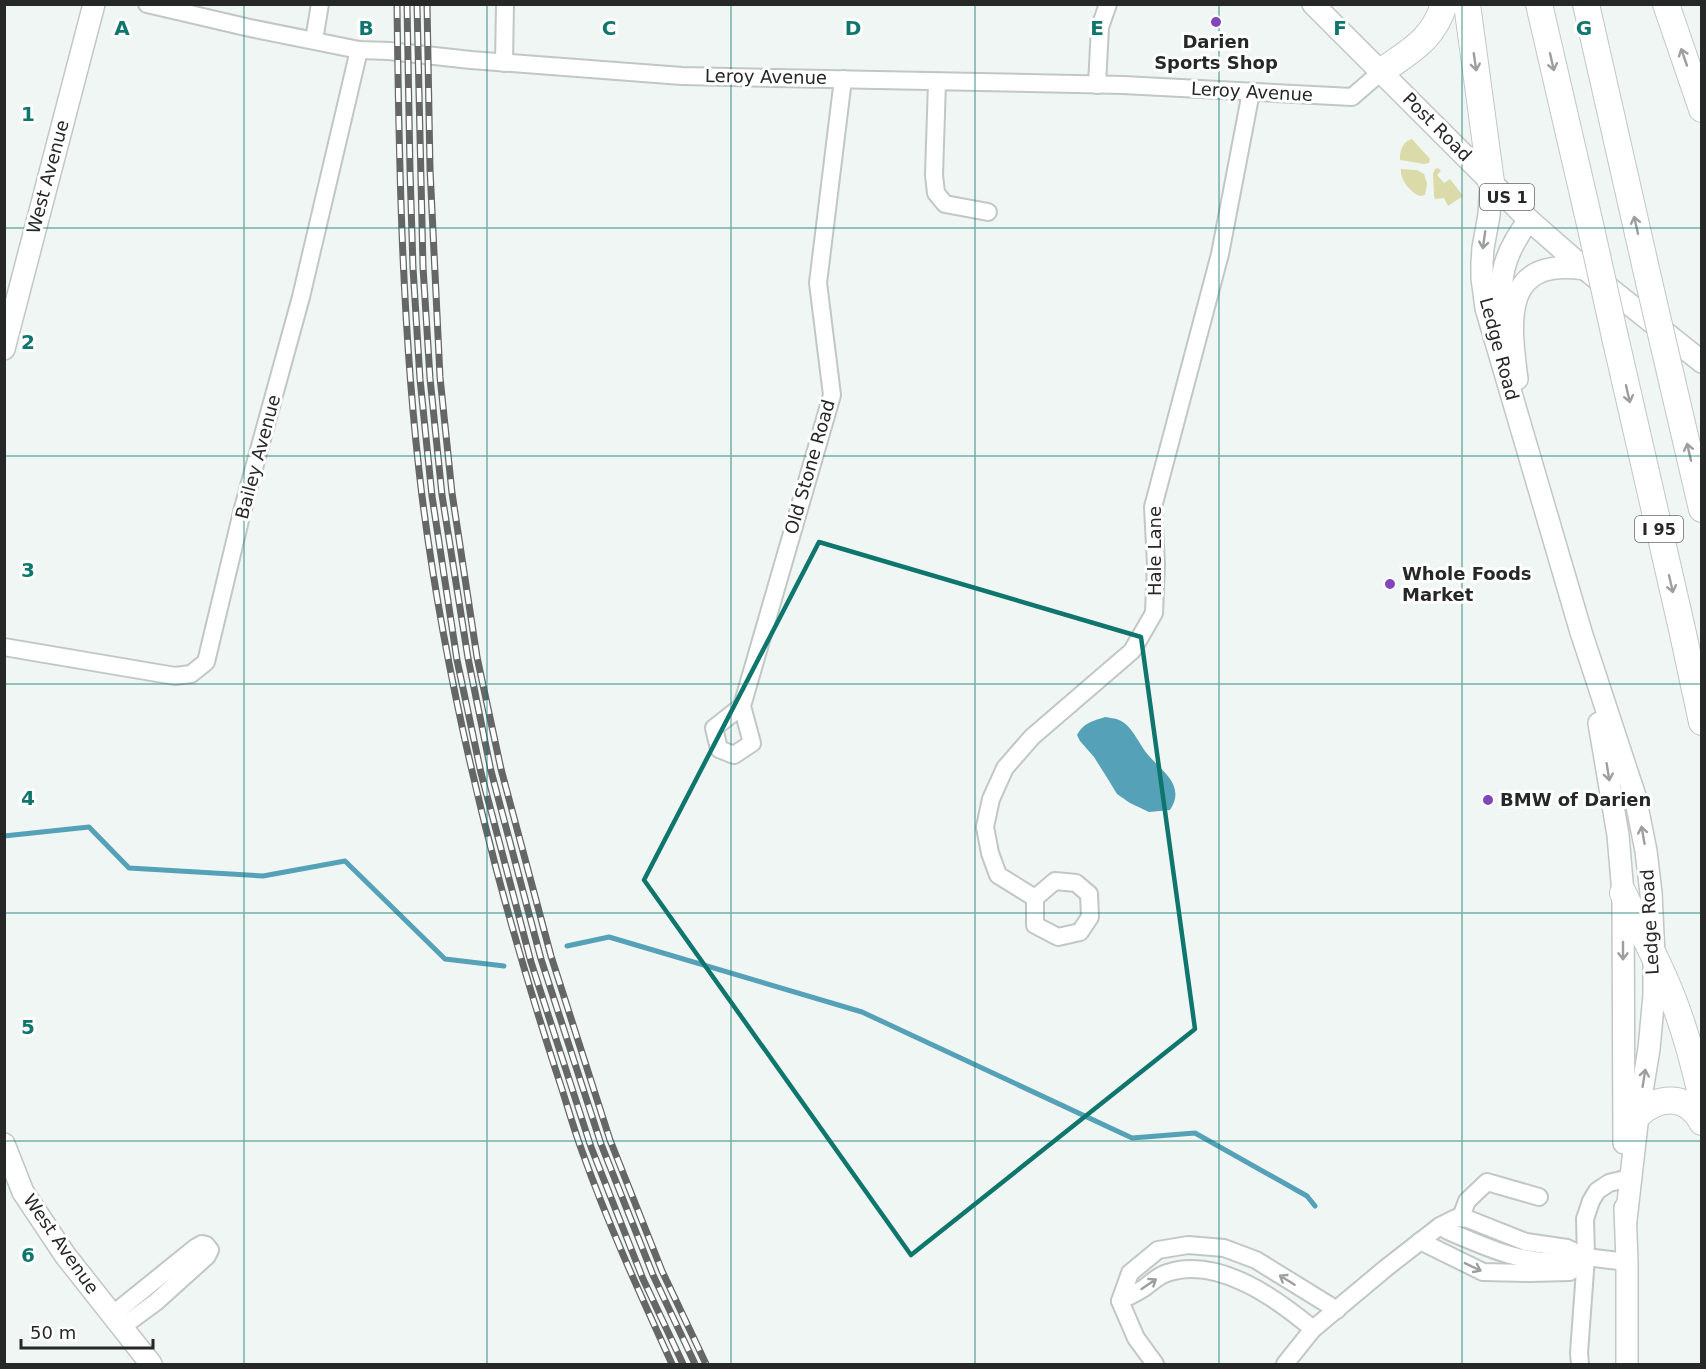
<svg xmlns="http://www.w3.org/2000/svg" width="1706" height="1369" font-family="'DejaVu Sans',sans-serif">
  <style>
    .green { fill: #dadba8 }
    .water { fill: #55a1b8 }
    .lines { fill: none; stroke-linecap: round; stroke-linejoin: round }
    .stream { stroke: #55a1b8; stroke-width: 5 }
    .minor-casing { stroke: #c1c7c4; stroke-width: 20 }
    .major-casing { stroke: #c1c7c4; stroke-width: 24 }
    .highway-casing { stroke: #c1c7c4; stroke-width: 28 }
    .minor { stroke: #fff; stroke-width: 16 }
    .major { stroke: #fff; stroke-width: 21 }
    .highway { stroke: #fff; stroke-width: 26 }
    .rail-casing { stroke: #646765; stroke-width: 7 }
    .rail { stroke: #fff; stroke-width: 4.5; stroke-dasharray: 14; stroke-linecap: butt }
    .highway-bridge-casing { stroke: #c1c7c4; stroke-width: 28; stroke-linecap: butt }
    .highway-bridge { stroke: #fff; stroke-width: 26 }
    .oneway { stroke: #9d9e9e }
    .marked { fill: none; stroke: #0f766e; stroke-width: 4.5; stroke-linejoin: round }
    .grid { fill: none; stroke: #0f766e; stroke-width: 1.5; stroke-opacity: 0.55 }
    .poi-dot { fill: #8146bc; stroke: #fff; stroke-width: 2 }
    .labels { text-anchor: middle; stroke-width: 6; stroke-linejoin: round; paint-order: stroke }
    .shield { fill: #fff; stroke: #676868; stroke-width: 1.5 }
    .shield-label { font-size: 16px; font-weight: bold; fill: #262827 }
    .poi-label { font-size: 18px; font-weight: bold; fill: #262827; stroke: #fff; text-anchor: start }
    .street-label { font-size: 18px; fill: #262827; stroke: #fff }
    .grid-label { font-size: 20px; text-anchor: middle; font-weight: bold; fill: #0f766e; stroke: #fff; stroke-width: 6; stroke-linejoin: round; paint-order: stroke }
  </style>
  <rect width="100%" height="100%" fill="#f0f6f3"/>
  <g class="green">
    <path d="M1412 139 1430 159 1429 163 1424 164 1400 160C1399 152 1403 141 1412 139Z"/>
    <polygon points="1438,168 1441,171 1437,175 1444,183 1450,179 1463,196 1448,206 1444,198 1435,199 1434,196 1433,174 1435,169"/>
    <path d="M1401 169 1417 170 1424 174 1427 184 1425 195 1420 196C1410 192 1400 180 1401 169Z"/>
  </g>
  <path class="water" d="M1105 717C1109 718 1115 718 1119 720 1133 726 1139 745 1149 756 1163 772 1186 786 1170 810L1149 812 1130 803 1117 794 1106 776 1094 757 1080 741 1077 735C1083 723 1093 721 1105 717Z"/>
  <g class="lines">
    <g class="stream">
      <polyline points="4,836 89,827 129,868 263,876 345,861 445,959 504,966"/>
      <polyline points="567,946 609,937 862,1012 1132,1138 1195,1133 1307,1196 1315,1206"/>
    </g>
    <defs>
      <g id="minor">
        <polyline points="147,4 250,28 359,50 389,51 471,60 682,76 1123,85 1352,97 1381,72"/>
        <polyline points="314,40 320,4"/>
        <polyline points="504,63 505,4"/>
        <polyline points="937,82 934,175 936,193 945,204 988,212"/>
        <polyline points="1097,85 1100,27 1108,4"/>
        <polyline points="4,647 175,676 191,674 206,662 243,508 301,297 359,50"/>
        <polyline points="742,706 714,728 719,749 734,755 752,743 742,706 832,395 818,283 843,79"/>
        <polyline points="1035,898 1035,925 1058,937 1080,932 1090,917 1089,894 1076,883 1055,881 1035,898 998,875 990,853 985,827 991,799 1005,768 1032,737 1132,651 1154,613 1156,564 1153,507 1220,254 1251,92"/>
        <polyline points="1461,1217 1467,1201 1487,1182 1539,1197"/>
        <path d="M1440 1226 1448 1231C1488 1248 1521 1264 1565 1261"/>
        <polyline points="1420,1241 1483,1272 1530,1273 1570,1272 1586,1257"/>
        <polyline points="1120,1301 1136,1338 1155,1364"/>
        <polyline points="112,1315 195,1248 202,1244 206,1245 210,1250 207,1256 156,1302 122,1327"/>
        <path d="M1313 1329C1276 1298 1218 1256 1167 1273 1159 1275 1151 1283 1144 1288 1136 1293 1128 1297 1120 1301L1130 1273 1158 1250 1188 1245 1224 1248 1256 1260 1337 1310"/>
        <polyline points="1285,1364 1313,1329 1386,1268 1440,1226 1456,1218 1468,1219 1526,1242 1567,1248 1586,1257 1627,1262"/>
        <polyline points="1580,1364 1579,1353 1586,1257 1585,1219 1591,1201 1597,1191 1609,1183 1625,1179"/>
      </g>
      <g id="major">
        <polyline points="1313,4 1529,220 1585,269 1702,362"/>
        <polyline points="1491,182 1489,215 1483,248 1482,263 1482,278 1486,308 1581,632 1635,796 1646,851 1651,893 1654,956 1654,995 1649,1049 1638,1115 1626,1220"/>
        <path d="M1505 321C1496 280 1504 253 1529 220"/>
        <polyline points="4,349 94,4"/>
        <path d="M1517 379C1509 319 1502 257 1585 269"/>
        <polyline points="1599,723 1618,835 1623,893 1624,1143"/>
        <polyline points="4,1144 23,1192 65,1255 151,1364"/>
        <polyline points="1625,1208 1627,1262 1627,1364"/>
      </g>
      <g id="highway">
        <polyline points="1467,4 1491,182"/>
        <polyline points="1539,4 1592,233"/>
        <polyline points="1586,4 1649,282"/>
        <polyline points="1666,4 1702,109"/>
        <path d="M1381 72C1409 51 1433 41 1444 4"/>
        <polyline points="1615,337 1682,629 1702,722"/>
        <polyline points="1673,385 1702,509"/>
        <path d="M1623 893C1637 922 1652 950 1665 980 1682 1018 1693 1058 1702 1099"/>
        <path d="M1638 1115C1659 1095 1688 1094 1702 1122"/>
      </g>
    </defs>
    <use href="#minor" class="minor-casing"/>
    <use href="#major" class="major-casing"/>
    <use href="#highway" class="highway-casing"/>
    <use href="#minor" class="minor"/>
    <use href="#major" class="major"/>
    <use href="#highway" class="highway"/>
    <defs>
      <g id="rail">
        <path d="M397 4C399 169 402 333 422 496 438 622 464 746 496 868 514 936 534 1003 556 1071 565 1097 572 1124 582 1151 608 1224 640 1294 672 1364"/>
        <polyline points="407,4 410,170 413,268 420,379 432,496 457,660 481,773 531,962 591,1147 643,1279 683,1364"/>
        <polyline points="417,4 423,267 430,378 442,495 468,658 491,771 541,959 601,1144 653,1275 695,1364"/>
        <polyline points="427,4 430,169 440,377 452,493 477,657 501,769 551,956 610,1140 662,1271 706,1364"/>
      </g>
    </defs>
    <use href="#rail" class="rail-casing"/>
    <use href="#rail" class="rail"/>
    <defs>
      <g id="highway-bridge">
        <polyline points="1592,233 1615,337"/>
        <polyline points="1649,282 1673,385"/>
      </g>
    </defs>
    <use href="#highway-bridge" class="highway-bridge-casing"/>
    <use href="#highway-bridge" class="highway-bridge"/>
  </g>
  <defs><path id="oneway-shaft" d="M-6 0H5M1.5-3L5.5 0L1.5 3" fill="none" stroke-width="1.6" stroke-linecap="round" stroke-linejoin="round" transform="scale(1.5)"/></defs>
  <g class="oneway">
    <use href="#oneway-shaft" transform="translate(1684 57) rotate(-109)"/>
    <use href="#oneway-shaft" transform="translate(1475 62) rotate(82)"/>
    <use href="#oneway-shaft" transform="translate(1552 62) rotate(77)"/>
    <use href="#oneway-shaft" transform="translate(1636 225) rotate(-103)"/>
    <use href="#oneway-shaft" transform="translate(1484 240) rotate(98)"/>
    <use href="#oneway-shaft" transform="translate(1628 394) rotate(77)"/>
    <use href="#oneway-shaft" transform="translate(1689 452) rotate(-103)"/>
    <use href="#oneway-shaft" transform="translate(1671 584) rotate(77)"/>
    <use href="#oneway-shaft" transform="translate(1608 772) rotate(81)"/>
    <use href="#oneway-shaft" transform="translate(1643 835) rotate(-100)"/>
    <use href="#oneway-shaft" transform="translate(1623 951) rotate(90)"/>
    <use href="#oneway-shaft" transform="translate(1644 1078) rotate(-81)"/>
    <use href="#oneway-shaft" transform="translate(1473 1267) rotate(26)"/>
    <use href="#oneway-shaft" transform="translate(1287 1280) rotate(-148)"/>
    <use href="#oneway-shaft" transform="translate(1149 1284) rotate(-34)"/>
  </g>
  <path class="marked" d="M819 542 1141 637 1195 1029 911 1255 644 880Z"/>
  <path class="grid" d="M244 4V1364M487 4V1364M731 4V1364M975 4V1364M1219 4V1364M1462 4V1364M4 228H1702M4 456H1702M4 684H1702M4 913H1702M4 1141H1702"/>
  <g class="poi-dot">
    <circle cx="1216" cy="22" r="6"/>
    <circle cx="1390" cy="584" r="6"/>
    <circle cx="1488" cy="800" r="6"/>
  </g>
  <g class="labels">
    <g class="shield">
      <rect x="1480" y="184" width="54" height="26" rx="4.5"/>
      <rect x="1635" y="516" width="48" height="26" rx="4.5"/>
    </g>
    <g class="shield-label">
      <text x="1507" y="203">US 1</text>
      <text x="1659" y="535">I 95</text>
    </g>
    <g class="poi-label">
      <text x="1216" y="48" text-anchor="middle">Darien<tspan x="1216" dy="21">Sports Shop</tspan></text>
      <text x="1402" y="580">Whole Foods<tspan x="1402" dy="21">Market</tspan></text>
      <text x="1500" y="806">BMW of Darien</text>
    </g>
    <g class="street-label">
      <text transform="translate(766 77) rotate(1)" y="6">Leroy Avenue</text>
      <text transform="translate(1252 92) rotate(3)" y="6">Leroy Avenue</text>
      <text transform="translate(1437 127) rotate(45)" y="6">Post Road</text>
      <text transform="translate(48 177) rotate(-75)" y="6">West Avenue</text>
      <text transform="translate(1499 349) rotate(75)" y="6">Ledge Road</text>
      <text transform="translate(258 457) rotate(-75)" y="6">Bailey Avenue</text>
      <text transform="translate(810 467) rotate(-74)" y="6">Old Stone Road</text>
      <text transform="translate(1155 551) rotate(-90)" y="6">Hale Lane</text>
      <text transform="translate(1650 922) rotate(-93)" y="6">Ledge Road</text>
      <text transform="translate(61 1244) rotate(55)" y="6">West Avenue</text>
    </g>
  </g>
  <g class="grid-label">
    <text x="122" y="35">A</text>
    <text x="366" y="35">B</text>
    <text x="609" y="35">C</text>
    <text x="853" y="35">D</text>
    <text x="1097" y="35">E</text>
    <text x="1340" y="35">F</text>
    <text x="1584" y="35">G</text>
    <text x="28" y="121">1</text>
    <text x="28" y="349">2</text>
    <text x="28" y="577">3</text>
    <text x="28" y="805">4</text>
    <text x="28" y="1034">5</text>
    <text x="28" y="1262">6</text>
  </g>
  <rect width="1706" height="1369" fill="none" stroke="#262827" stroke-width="12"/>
  <path d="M21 1339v9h132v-9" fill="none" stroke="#262827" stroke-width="3"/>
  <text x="30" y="1339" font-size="18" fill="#262827" stroke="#ffffff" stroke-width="4.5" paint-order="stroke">50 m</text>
</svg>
